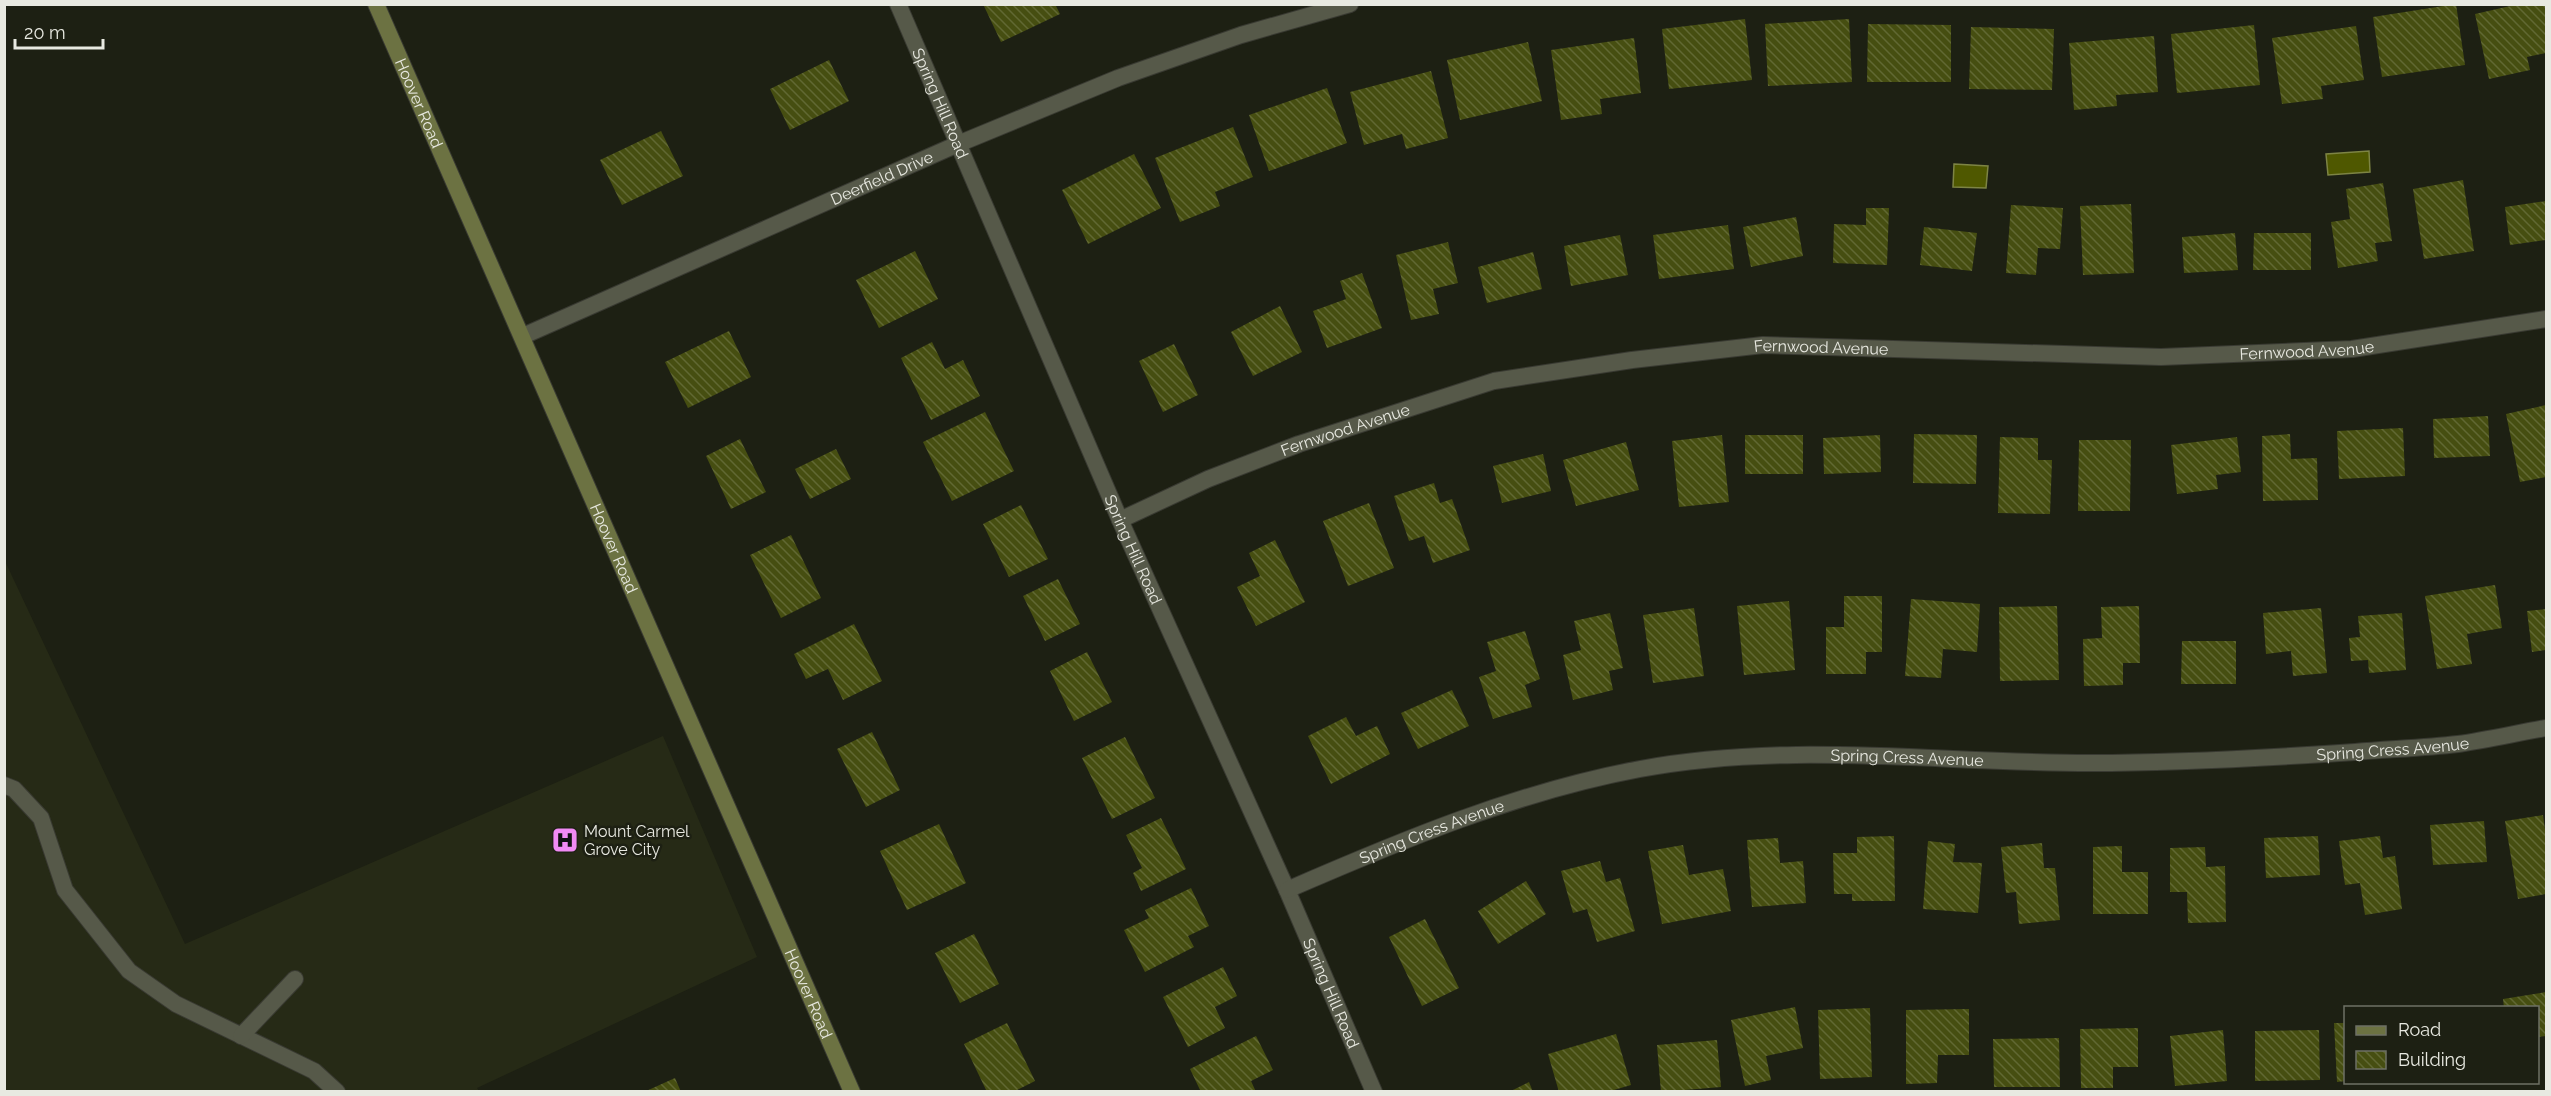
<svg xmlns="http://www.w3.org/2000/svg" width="2551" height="1096" font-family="Raleway,sans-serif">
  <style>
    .built { fill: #262a16 }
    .water { fill: #4f5800; stroke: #7d8444; stroke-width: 1.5 }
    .building { fill: url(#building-back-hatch) }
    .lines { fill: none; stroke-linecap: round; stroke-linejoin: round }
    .service-casing { stroke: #393a32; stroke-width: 18 }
    .minor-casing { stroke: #393a32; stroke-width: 18 }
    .secondary-casing { stroke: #393a32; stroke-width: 18 }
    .service { stroke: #565949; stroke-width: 16 }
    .minor { stroke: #565949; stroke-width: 16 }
    .secondary { stroke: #6c7242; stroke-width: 16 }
    .labels { text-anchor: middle; stroke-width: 5; stroke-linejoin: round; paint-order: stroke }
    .street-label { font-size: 16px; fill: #e8e9e1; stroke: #1d2013 }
    .poi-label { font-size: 16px; fill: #e8e9e1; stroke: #1d2013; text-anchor: start }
  </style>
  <defs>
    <pattern id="building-back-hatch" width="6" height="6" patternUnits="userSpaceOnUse" patternTransform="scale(1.5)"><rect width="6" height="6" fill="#464e11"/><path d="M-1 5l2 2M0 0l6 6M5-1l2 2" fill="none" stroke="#616833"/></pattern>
  </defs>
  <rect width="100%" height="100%" fill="#1d2013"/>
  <polygon class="built" points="4,559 185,944 663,736 757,957 477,1088 479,1091 5,1091"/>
  <g class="water">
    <polygon points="2369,151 2370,172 2328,175 2326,154"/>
    <polygon points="1954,164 1988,166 1986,188 1953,187"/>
  </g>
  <g class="building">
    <polygon points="983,4 1055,4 1060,14 1001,42"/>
    <polygon points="2456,4 2465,65 2382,77 2373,17"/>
    <polygon points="2519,4 2546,4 2546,53 2527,57 2530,70 2489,79 2475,14"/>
    <polygon points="1745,19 1752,80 1669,89 1662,29"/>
    <polygon points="1849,19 1852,82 1768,86 1765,24"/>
    <polygon points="1868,24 1951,25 1951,82 1867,82"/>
    <polygon points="2254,25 2260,85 2177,93 2171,34"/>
    <polygon points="2356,26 2364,80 2321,86 2323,99 2282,104 2272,38"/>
    <polygon points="1971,27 2054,29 2052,90 1969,89"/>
    <polygon points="2154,36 2158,92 2116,95 2117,106 2074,110 2069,43"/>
    <polygon points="1634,38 1641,93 1600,99 1602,114 1561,120 1551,50"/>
    <polygon points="1528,42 1542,101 1460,120 1447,60"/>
    <polygon points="829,60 849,101 790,130 770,89"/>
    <polygon points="1431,71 1448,138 1406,149 1402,134 1364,145 1350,92"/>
    <polygon points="1327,88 1347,143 1269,171 1249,115"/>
    <polygon points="1233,127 1253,177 1215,192 1220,206 1180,222 1155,158"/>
    <polygon points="661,131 683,176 622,205 600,160"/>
    <polygon points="1134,154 1161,208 1088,244 1062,190"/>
    <polygon points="2463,180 2474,251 2424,259 2413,189"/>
    <polygon points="2383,183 2392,241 2375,243 2378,261 2338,268 2331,222 2350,219 2346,189"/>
    <polygon points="2546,201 2546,240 2510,245 2505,207"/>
    <polygon points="2131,204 2134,273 2083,275 2080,206"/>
    <polygon points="2011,205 2063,208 2060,249 2038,248 2036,275 2006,273"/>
    <polygon points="1866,208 1889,208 1887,265 1833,263 1834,224 1866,225"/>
    <polygon points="1796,217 1803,256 1751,267 1743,227"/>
    <polygon points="1728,225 1734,269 1659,279 1653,235"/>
    <polygon points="1924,227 1977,233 1972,271 1920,265"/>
    <polygon points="2235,233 2238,270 2184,273 2182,237"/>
    <polygon points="2254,233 2311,233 2311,270 2253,270"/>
    <polygon points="1620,235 1628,275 1571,286 1564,246"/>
    <polygon points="1448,242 1458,283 1433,289 1439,314 1411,320 1396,255"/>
    <polygon points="915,251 938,299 879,328 856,280"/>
    <polygon points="1533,252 1542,289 1487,303 1478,267"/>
    <polygon points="1362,273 1382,328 1327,348 1313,311 1346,299 1340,281"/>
    <polygon points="1280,306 1302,352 1253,376 1231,332"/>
    <polygon points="729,331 751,377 688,408 665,362"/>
    <polygon points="932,342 945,369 963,360 980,396 931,420 901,358"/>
    <polygon points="1174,344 1198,395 1163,412 1139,361"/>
    <polygon points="2546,405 2546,477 2520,482 2506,414"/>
    <polygon points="985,412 1014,471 952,501 923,442"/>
    <polygon points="2488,416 2490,456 2434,458 2433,419"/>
    <polygon points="2403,428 2405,476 2339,479 2337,431"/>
    <polygon points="1914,434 1977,435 1976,484 1913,483"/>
    <polygon points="2290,434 2291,459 2317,458 2318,500 2263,501 2262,436"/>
    <polygon points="1722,435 1729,502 1679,507 1672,441"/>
    <rect x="1745" y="435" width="58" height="39"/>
    <polygon points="1880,435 1881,472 1824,474 1823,438"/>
    <polygon points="2000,437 2038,438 2038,460 2052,460 2050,514 1998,513"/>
    <polygon points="2237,437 2241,472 2216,475 2218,489 2177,494 2171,445"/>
    <polygon points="740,439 766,492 731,509 706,456"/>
    <polygon points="2079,440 2131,440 2130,511 2078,511"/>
    <polygon points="1626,442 1639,490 1576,506 1563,460"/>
    <polygon points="836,449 851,479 810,499 795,469"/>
    <polygon points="1543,454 1551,491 1502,503 1493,466"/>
    <polygon points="1434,483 1440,503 1452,499 1470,550 1433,563 1424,536 1409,541 1394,496"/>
    <polygon points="1369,503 1394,568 1348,586 1323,521"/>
    <polygon points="1021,505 1048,559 1009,577 983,524"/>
    <polygon points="791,535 821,598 781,618 750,555"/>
    <polygon points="1275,540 1305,602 1256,626 1237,587 1260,576 1249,553"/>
    <polygon points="1058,579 1080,624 1045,641 1023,596"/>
    <polygon points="2495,585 2502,628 2467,634 2472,664 2437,669 2425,596"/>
    <polygon points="1844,596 1882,596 1882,652 1866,652 1866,674 1826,674 1826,627 1844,627"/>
    <polygon points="1911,599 1980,604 1977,652 1943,649 1941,678 1905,676"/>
    <polygon points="1789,601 1795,670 1744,675 1737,606"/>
    <polygon points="2057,606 2059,680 2000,681 1999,607"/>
    <polygon points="2139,606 2140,663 2123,663 2123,685 2084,686 2083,639 2102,638 2101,607"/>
    <polygon points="1694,608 1704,676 1653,683 1643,615"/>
    <polygon points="2321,608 2327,673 2293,676 2291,651 2266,654 2263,613"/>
    <polygon points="2546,609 2546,650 2532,652 2527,611"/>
    <polygon points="1610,613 1623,668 1609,671 1613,690 1573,700 1563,655 1581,650 1574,621"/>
    <polygon points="2402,613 2406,670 2369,673 2368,660 2351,661 2349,638 2360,637 2358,616"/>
    <polygon points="854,624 882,681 843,700 828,669 806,679 794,654"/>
    <polygon points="1525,631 1540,679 1525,685 1532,707 1493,719 1479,677 1496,671 1487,642"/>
    <polygon points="2182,641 2236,641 2236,684 2181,684"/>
    <polygon points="1087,652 1112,702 1074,721 1050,671"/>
    <polygon points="1452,690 1469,726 1418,749 1401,713"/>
    <polygon points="1346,717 1356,736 1377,726 1390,754 1331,784 1308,736"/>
    <polygon points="872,732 900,790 866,807 837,749"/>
    <polygon points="1125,737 1155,798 1112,819 1082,758"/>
    <polygon points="2543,815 2546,837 2546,894 2518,899 2505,821"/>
    <polygon points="1161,818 1186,869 1141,891 1133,873 1142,868 1126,835"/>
    <polygon points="2484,821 2487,862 2433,865 2430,825"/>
    <polygon points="939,824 966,883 907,910 880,851"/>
    <polygon points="1894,836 1895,901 1852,901 1852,894 1834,894 1833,853 1857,853 1857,837"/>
    <polygon points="2318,836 2320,875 2266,878 2264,838"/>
    <polygon points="2380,836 2383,858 2395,856 2402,909 2365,915 2360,883 2345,885 2339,841"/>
    <polygon points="1778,838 1780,863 1803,861 1806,903 1752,907 1747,840"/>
    <polygon points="1928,841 1955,844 1953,862 1982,863 1978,913 1923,909"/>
    <polygon points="2042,843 2044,868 2055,868 2060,920 2019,924 2016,892 2006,893 2001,847"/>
    <polygon points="1683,845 1689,875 1723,869 1731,911 1662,924 1648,851"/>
    <polygon points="2122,846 2122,872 2148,872 2148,914 2093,914 2093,847"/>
    <polygon points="2205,847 2206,867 2225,866 2226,922 2188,923 2187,892 2170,892 2170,848"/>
    <polygon points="1600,861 1606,882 1620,878 1635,931 1597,942 1587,909 1573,913 1561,871"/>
    <polygon points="1526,881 1546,914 1498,944 1478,911"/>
    <polygon points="1191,888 1209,926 1188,936 1194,947 1145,972 1124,930 1149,918 1145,910"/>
    <polygon points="1425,919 1459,988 1422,1006 1389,937"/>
    <polygon points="974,934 999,984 960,1003 935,953"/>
    <polygon points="1223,967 1237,996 1215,1007 1225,1028 1188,1047 1163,997"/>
    <polygon points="2546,992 2546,1036 2538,1037 2538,1008 2504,1008 2503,999"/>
    <polygon points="1795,1007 1803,1048 1766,1056 1771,1080 1745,1086 1731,1020"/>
    <polygon points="1870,1008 1872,1077 1820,1079 1818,1010"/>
    <polygon points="1969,1009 1969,1055 1938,1055 1937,1083 1906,1084 1906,1010"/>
    <polygon points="1007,1023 1035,1081 1013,1092 987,1092 964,1044"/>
    <polygon points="2334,1023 2346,1023 2346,1081 2337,1082"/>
    <polygon points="2138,1028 2138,1067 2113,1067 2113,1088 2081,1088 2080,1029"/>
    <polygon points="2223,1030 2227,1081 2175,1086 2170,1036"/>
    <polygon points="2319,1030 2320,1080 2255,1081 2255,1031"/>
    <polygon points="1616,1034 1631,1085 1607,1092 1559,1092 1548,1054"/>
    <polygon points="1256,1036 1273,1070 1251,1081 1256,1092 1201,1092 1190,1069"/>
    <polygon points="2059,1038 2060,1087 1994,1087 1993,1039"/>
    <polygon points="1717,1040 1721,1087 1661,1092 1657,1045"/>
    <polygon points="675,1078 681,1092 644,1092"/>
    <polygon points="1529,1082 1533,1092 1509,1092"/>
  </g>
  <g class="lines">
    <defs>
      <g id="service">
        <polyline points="4,785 14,789 41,818 65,890 129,971 176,1004 314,1071 337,1092"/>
        <polyline points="241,1036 295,979"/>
      </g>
      <g id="minor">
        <path id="s1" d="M898 4 1120 520 1287 890 1374 1092"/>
        <path id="s2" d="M523 336 958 144 1118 78 1241 35 1350 4"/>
        <path id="s3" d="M1120 520 1208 479 1299 444 1494 381 1632 360 1763 345 2161 357 2352 349 2546 319"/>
        <path id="s4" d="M1287 890C1402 840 1517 792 1640 769 1789 741 1941 763 2091 763 2179 763 2267 758 2355 752 2389 749 2424 748 2458 744 2487 740 2517 733 2546 728"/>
      </g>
      <g id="secondary">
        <path id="s5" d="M376 4 852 1092"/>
      </g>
    </defs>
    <use href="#service" class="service-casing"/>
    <use href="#minor" class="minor-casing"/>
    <use href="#secondary" class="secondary-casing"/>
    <use href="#service" class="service"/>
    <use href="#minor" class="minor"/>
    <use href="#secondary" class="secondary"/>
  </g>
  <defs>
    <symbol id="hospital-square" viewBox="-11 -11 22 22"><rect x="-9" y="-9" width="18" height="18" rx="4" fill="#f18af4" stroke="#1d2013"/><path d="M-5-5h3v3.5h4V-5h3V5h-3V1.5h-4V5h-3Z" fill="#111"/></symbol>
  </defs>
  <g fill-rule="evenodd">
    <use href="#hospital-square" x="550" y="825" width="30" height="30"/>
  </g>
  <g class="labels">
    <g class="street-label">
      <text dy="6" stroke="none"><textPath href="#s5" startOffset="108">Hoover Road</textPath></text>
      <text dy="6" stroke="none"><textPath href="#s1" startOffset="108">Spring Hill Road</textPath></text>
      <text dy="6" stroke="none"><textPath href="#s2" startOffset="392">Deerfield Drive</textPath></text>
      <text dy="6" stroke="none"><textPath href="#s3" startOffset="729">Fernwood Avenue</textPath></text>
      <text dy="6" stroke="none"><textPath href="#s3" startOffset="1215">Fernwood Avenue</textPath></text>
      <text dy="6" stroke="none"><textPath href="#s3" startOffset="243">Fernwood Avenue</textPath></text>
      <text dy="6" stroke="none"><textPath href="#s5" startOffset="594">Hoover Road</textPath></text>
      <text dy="6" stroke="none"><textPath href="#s1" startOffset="594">Spring Hill Road</textPath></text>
      <text dy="6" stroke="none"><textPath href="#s4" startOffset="1128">Spring Cress Avenue</textPath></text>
      <text dy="6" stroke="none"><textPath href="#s4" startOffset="642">Spring Cress Avenue</textPath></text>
      <text dy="6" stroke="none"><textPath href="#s4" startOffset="156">Spring Cress Avenue</textPath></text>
      <text dy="6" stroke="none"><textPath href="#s5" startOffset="1080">Hoover Road</textPath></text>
      <text dy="6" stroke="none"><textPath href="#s1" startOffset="1080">Spring Hill Road</textPath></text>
    </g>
    <g class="poi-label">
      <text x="584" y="837">Mount Carmel<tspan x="584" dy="18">Grove City</tspan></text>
    </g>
  </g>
  <rect width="2551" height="1096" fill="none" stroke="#e8e9e1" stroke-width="12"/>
  <rect x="2344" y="1006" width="195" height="78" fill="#1d2013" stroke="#6e7065" stroke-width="1.5"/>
  <rect x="2356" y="1026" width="30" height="9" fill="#6c7242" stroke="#6e7065" stroke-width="1.5"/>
  <text x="2398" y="1036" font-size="18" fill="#e8e9e1">Road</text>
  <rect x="2356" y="1051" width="30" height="18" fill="url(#building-back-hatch)" stroke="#6e7065" stroke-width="1.5"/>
  <text x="2398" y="1066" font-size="18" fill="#e8e9e1">Building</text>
  <path d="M15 39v9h88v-9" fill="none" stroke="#e8e9e1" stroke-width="3"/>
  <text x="24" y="39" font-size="18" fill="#e8e9e1" stroke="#1d2013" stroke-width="4.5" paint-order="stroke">20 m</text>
</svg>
